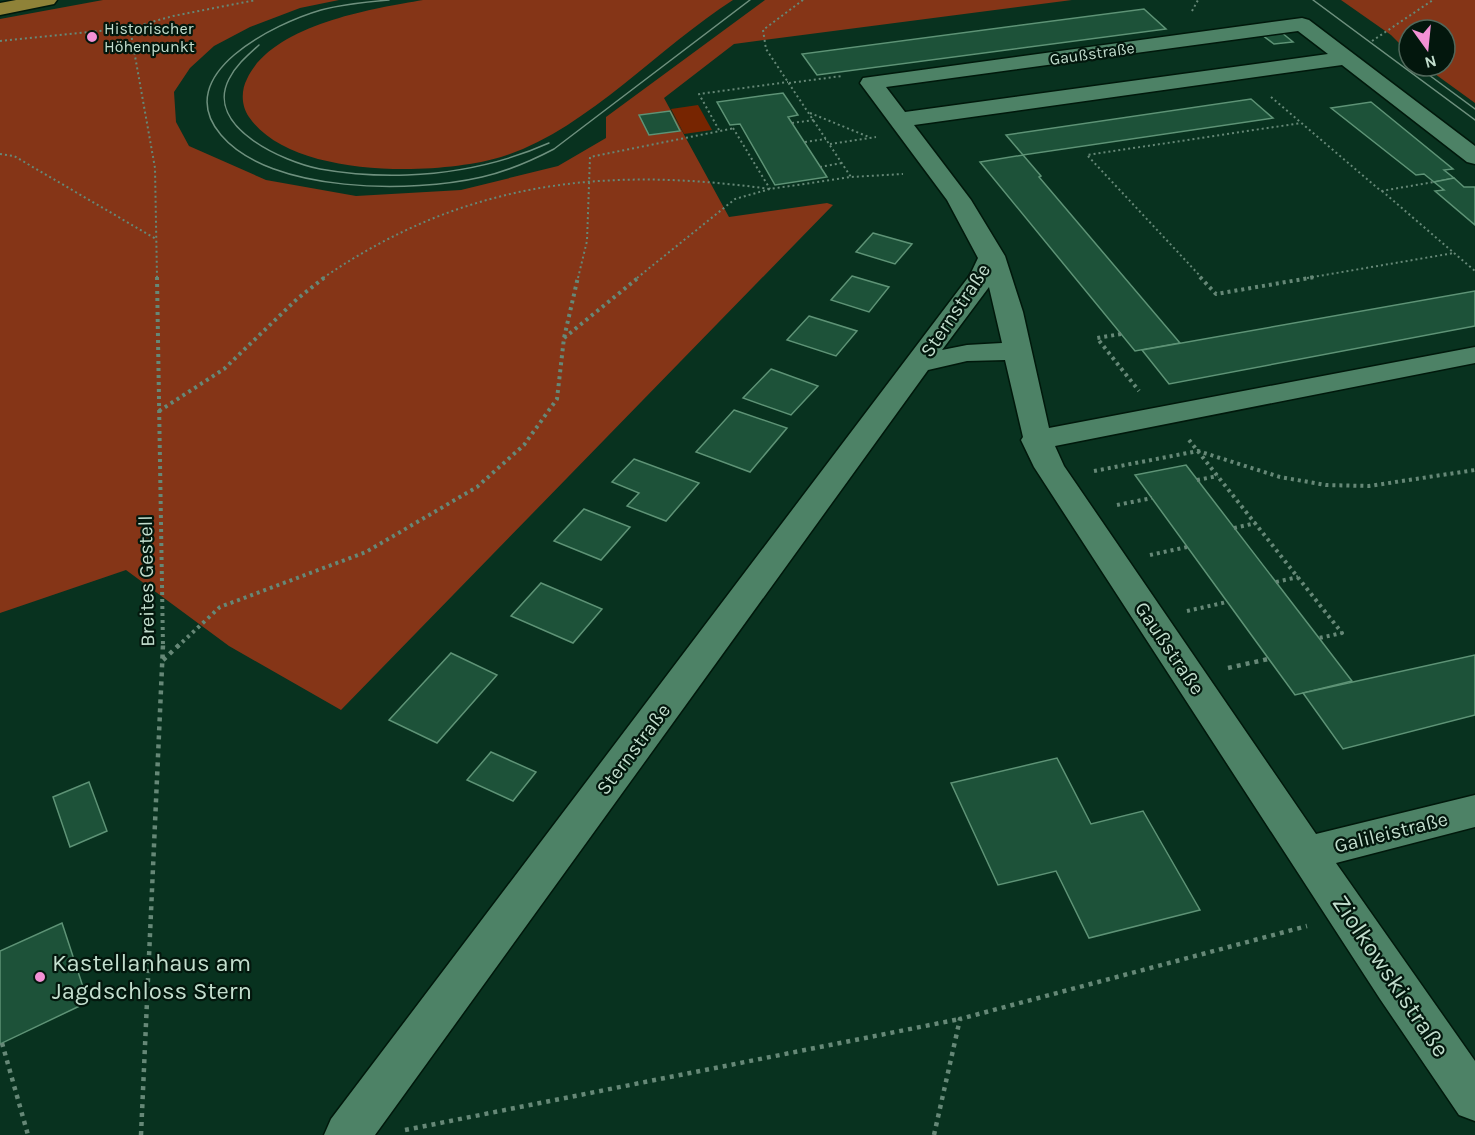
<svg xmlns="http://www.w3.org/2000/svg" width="1475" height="1135" font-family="Karla,sans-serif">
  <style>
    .green { fill: #772501 }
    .forest { fill: #853517 }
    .building { fill: #1d5239; stroke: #5e9376; stroke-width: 1.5 }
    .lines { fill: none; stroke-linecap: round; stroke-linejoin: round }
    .minor-casing { stroke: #00180b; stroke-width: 3 }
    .highway-casing { stroke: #00180b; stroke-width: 3 }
    .path-far2 { stroke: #687; stroke-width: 2; stroke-dasharray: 2 3; stroke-linecap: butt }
    .path-far1 { stroke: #687; stroke-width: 4; stroke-dasharray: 3 4; stroke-linecap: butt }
    .path { stroke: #687; stroke-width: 4.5; stroke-dasharray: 4 5; stroke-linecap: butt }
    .minor { fill: #4d8266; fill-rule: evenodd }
    .highway { fill: #8f8238; fill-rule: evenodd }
    .tram { stroke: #6e907e; stroke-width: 1.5 }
    .poi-dot { fill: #f391d5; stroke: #03170d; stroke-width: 2 }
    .labels { text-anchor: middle; stroke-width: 4.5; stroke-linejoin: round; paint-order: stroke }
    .far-poi-label { font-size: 16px; fill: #c3dece; stroke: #03170d; text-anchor: start }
    .far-street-label { font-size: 16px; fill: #c3dece; stroke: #03170d }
    .street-label { font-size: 20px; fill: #c3dece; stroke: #03170d }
    .near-poi-label { font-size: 24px; fill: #c3dece; stroke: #03170d; text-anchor: start }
    .near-street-label { font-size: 24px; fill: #c3dece; stroke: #03170d }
  </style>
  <rect width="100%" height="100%" fill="#08321f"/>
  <polygon class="green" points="698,105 712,130 684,134 671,109"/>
  <g class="forest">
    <polygon points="103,0 339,0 300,8 250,27 214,46 190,68 174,92 176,122 189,146 266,180 356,196 461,190 558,166 606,138 606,117 765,0 1072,0 734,44 664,98 729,217 827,203 833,205 341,710 229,646 126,570 0,613 0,19"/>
    <path d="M423 0H733C659 47 584 132 501 157 438 176 291 179 249 117 241 106 241 90 247 79 272 25 370 9 423 0Z"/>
    <polygon points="1341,0 1475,0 1475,103 1424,66 1445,66 1445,30 1409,30 1409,53 1391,35"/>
  </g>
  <g class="building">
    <polygon points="1144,9 1166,29 817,75 802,54"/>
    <polygon points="1281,32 1293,42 1274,44 1262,35"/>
    <polygon points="783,93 798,115 788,117 827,177 775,185 740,124 730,125 717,102"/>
    <polygon points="1251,99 1273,118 1023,155 1006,135"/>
    <polygon points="1371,102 1453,169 1444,170 1454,178 1434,182 1424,174 1416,175 1331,108"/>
    <polygon points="670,111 680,131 649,135 639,115"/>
    <polygon points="1023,155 1041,176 1039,177 1180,343 1135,351 980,162"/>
    <polygon points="1454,178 1464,187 1475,187 1475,225 1435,191 1444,190 1434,182"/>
    <polygon points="873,233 912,244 895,264 856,252"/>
    <polygon points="852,276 889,287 869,312 831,300"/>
    <polygon points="1475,291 1475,326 1169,384 1142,350"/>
    <polygon points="809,316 857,331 836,356 787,340"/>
    <polygon points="771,369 818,386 791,415 743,398"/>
    <polygon points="734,410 787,428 750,472 696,452"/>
    <polygon points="634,459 699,483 666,521 627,506 639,493 612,482"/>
    <polygon points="1186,465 1319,638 1352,681 1295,695 1135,475"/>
    <polygon points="584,509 630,527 601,560 554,541"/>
    <polygon points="541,583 602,609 573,643 511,616"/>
    <polygon points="451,653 497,675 437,743 389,720"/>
    <polygon points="1475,655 1475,715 1343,749 1303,693"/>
    <polygon points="491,752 536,772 513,801 467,780"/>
    <polygon points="1057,758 1091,824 1143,811 1200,910 1089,938 1056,871 998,885 951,783"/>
    <polygon points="89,782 107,831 70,847 53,797"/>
    <polygon points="62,923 88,1002 0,1044 0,951"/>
  </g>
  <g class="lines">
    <defs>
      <path id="minor" d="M1302 18 1309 20 1475 146V164L1467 162 1342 65 914 125 971 200 1005 256 1023 312 1049 428 1475 347V363L1055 446 1064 466 1316 834 1475 795V827L1336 863 1475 1061V1121L1459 1115 1380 999 1034 467 1021 440 1023 437 1005 360 967 361 928 370 375 1135H324L331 1119 970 275 978 258 947 200 860 83 863 78ZM1298 31 1328 54 905 112 886 87ZM989 287 1002 343 967 345 942 350Z"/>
      <polygon id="highway" points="16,0 57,0 54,4 0,15 0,3"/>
    </defs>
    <use href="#minor" class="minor-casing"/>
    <use href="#highway" class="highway-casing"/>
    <g class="path-far2">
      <polyline points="803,0 763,30 766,49 851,177"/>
      <polyline points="1192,11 1198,0"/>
      <polyline points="130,28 155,168 157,278"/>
      <polyline points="0,41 130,28 173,16 256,0"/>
      <polyline points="1372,41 1433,0"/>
      <polyline points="789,83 842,76"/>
      <polyline points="1271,97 1381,191 1434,182"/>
      <polyline points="810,113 869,137"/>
      <polyline points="792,123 814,120"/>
      <polyline points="733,128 770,189"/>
      <polyline points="719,130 699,94 788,82"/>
      <polyline points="805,142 826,139"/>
      <polyline points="830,144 876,137"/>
      <polyline points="0,154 14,156 156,239"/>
      <polyline points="820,167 842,163"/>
      <polyline points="1382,191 1475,271"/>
      <path d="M323 278C465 181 603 166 770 189"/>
      <polyline points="578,278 587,241 590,157 735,128"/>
      <polyline points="637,278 735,199 770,189 851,177 903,174"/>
      <polyline points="1202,278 1087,155 1301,123"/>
      <polyline points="1307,278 1454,253"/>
    </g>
    <g class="path-far1">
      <polyline points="157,277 163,647"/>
      <polyline points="1200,277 1216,294 1315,277"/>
      <polyline points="1121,334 1097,338 1139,391"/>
      <polyline points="564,338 639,277"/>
      <polyline points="159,411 224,369 297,299 325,277"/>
      <polyline points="1189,440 1342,633 1319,638"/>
      <polyline points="1094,471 1198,451 1280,477 1326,485 1369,486 1475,470"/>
      <polyline points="1197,480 1218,476"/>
      <polyline points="1117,505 1152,498"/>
      <polyline points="1234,528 1256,523"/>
      <polyline points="1150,555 1187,547"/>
      <polyline points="1276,582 1298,577"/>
      <polyline points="1187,611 1227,602"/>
      <polyline points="177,647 220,607 366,552 477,487 524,445 557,399 564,338 578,277"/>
    </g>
    <g class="path">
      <polyline points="163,660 179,645"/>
      <polyline points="1228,668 1268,659"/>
      <polyline points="2,1043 28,1135"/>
      <polyline points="405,1130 960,1019"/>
      <polyline points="141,1135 163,645"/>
      <polyline points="934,1135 960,1019 1307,926"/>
    </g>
    <use href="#minor" class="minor"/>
    <use href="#highway" class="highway"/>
    <g class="tram">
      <path d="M389 0C366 2 343 4 321 10 276 23 169 74 221 135 271 194 413 193 482 177 508 171 531 161 554 149L750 0"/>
      <polyline points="1313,0 1475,120"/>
      <path d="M259 45C248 55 236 65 229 79 204 127 284 162 320 169 348 174 378 176 407 175 456 173 504 163 549 143"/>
      <polyline points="1429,75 1475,109"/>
    </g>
  </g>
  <g class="poi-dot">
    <circle cx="92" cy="37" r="6"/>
    <circle cx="40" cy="977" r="6"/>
  </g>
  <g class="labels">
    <g class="far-poi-label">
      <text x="104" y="34">Historischer<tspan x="104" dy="18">Höhenpunkt</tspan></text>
    </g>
    <g class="far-street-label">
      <text transform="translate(1092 53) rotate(-8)" y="6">Gaußstraße</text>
    </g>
    <g class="street-label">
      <text transform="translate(955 310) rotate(-56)" y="7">Sternstraße</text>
      <text transform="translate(146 581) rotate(-91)" y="7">Breites Gestell</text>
      <text transform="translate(1170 648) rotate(56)" y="7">Gaußstraße</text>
      <text transform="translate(633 749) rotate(-53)" y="7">Sternstraße</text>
      <text transform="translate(1391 832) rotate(-14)" y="7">Galileistraße</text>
    </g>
    <g class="near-poi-label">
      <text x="52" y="971">Kastellanhaus am<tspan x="52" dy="28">Jagdschloss Stern</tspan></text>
    </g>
    <g class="near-street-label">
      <text transform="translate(1391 976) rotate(56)" y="8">Ziolkowskistraße</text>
    </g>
  </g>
  <g transform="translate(1427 48) rotate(165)"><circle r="28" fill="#03170d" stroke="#50675a" stroke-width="1.5"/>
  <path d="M0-4.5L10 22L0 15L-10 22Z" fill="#f391d5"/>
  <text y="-9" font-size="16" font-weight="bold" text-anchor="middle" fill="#c3dece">N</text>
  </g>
</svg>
